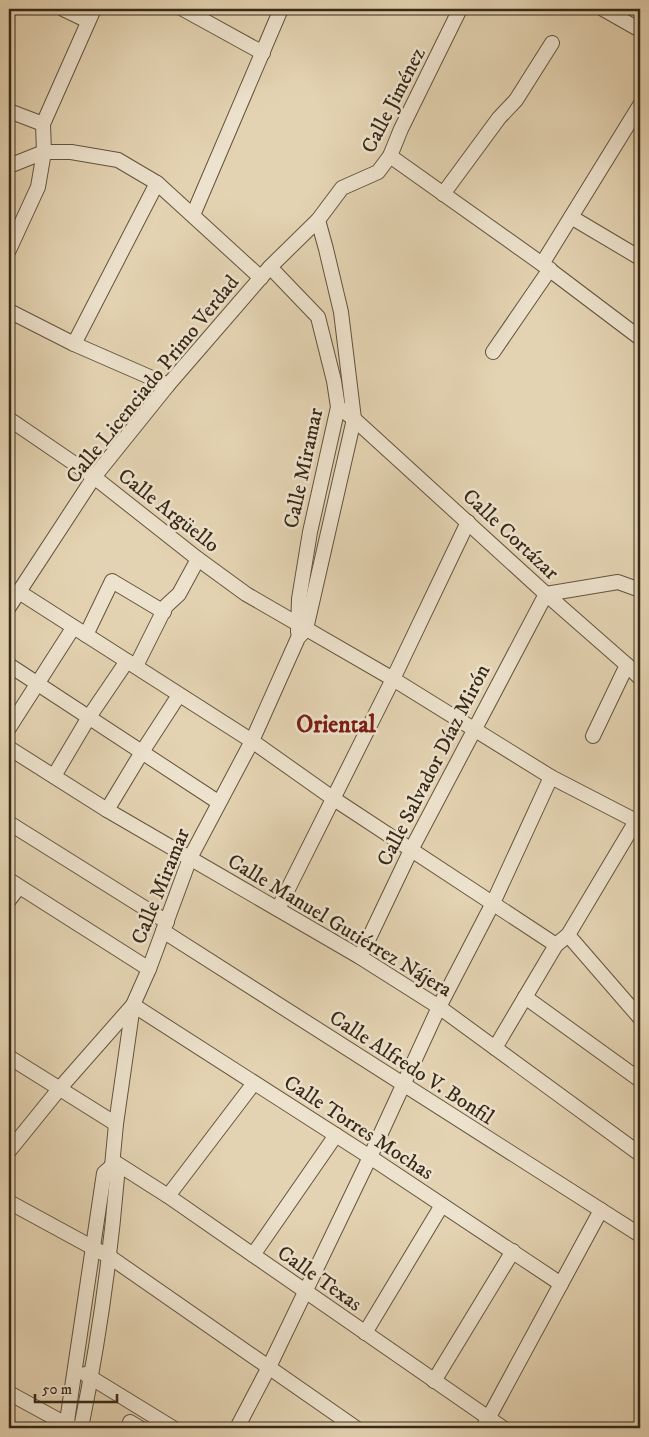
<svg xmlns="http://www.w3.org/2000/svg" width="649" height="1437" font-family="'IM FELL DW Pica',serif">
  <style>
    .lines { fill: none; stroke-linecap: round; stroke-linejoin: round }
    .minor-casing { stroke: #62543e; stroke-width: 16 }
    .minor { stroke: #ede2cd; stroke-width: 14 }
    .labels { text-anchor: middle; stroke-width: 5; stroke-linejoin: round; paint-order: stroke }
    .street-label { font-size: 21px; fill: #372918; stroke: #ede2cd }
    .quarter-label { font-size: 24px; font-weight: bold; fill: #7a1f14; stroke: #ede2cd }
  </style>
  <rect width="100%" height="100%" fill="#e4d3b2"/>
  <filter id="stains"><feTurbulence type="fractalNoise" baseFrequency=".004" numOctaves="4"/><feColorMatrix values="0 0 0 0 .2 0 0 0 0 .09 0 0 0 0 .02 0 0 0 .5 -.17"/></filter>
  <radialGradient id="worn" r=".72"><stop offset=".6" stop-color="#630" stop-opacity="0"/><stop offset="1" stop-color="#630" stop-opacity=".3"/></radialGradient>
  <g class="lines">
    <defs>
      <g id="minor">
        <polyline points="63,9 88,21"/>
        <polyline points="183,9 263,53"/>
        <polyline points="603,9 640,30"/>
        <polyline points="9,111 43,124"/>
        <polyline points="390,156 542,264 640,338"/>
        <polyline points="9,166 44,152 71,152 118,160 157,183 261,278"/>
        <polyline points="443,194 499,118 516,100 552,43"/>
        <polyline points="193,215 281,9"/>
        <polyline points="571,217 640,258"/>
        <polyline points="9,250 38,187 44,152 43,124 94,9"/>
        <polyline points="542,264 640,105"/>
        <polyline points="270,267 318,317 334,381 338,407 310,532 299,599 298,632"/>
        <polyline points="9,311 74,344 168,385"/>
        <polyline points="74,344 157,183"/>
        <polyline points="493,352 550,269"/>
        <polyline points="338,407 354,419 546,594 627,665 640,678"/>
        <polyline points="9,419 94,477 198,559 246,594 393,679 551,777 640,823"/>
        <polyline points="19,592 252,741 334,799 556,945"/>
        <polyline points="9,607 94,477 168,385 270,267 318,220 342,188 378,172 390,156 401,129 460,9"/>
        <polyline points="86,635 112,581 164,612"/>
        <polyline points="9,665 218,802"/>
        <polyline points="136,666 166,606 179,594 198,559"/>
        <polyline points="9,728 73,628"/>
        <polyline points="593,736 627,665"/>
        <polyline points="9,748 107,810 360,957 439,1007 640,1154"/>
        <polyline points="54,776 89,717 127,661"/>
        <polyline points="107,810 142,752 179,695"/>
        <polyline points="9,823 167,922"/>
        <polyline points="9,880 149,969"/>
        <polyline points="9,900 19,887"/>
        <polyline points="278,909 393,679 468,522"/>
        <polyline points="163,931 640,1235"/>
        <polyline points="568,935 640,1018"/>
        <polyline points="360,957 411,850 546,594 618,582 640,590"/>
        <polyline points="525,997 640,1080"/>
        <polyline points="495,1048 556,945 568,935 636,821"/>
        <polyline points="9,1057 116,1124"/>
        <polyline points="9,1151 60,1088 133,1005 370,1157 561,1284"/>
        <polyline points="113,1161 168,1196 503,1428"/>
        <polyline points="168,1196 254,1083"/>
        <polyline points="9,1202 110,1257 356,1428"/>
        <polyline points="253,1255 336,1135"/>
        <polyline points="365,1333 442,1205"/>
        <polyline points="85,1374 173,1428"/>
        <polyline points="434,1381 513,1251"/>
        <polyline points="9,1393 73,1428"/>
        <polyline points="130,1422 140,1428"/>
        <polyline points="66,1428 104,1173 112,1166"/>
        <path d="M81 1428C98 1345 110 1261 117 1177L112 1166 116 1124 133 1005 149 969 190 858 252 741 298 638 306 629 354 419 341 312 326 249 318 220"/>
        <polyline points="237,1428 269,1367 370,1157 439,1007 493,903 551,777"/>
        <polyline points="483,1428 601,1210"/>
      </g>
    </defs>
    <use href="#minor" class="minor-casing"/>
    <use href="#minor" class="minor"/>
  </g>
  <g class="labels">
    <g class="street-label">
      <text transform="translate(393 100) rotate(-63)" y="7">Calle Jiménez</text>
      <text transform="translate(152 379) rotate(-51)" y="7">Calle Licenciado Primo Verdad</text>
      <text transform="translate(303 468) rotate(-78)" y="7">Calle Miramar</text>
      <text transform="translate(169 510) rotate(38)" y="7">Calle Argüello</text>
      <text transform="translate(511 534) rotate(43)" y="7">Calle Cortázar</text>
      <text transform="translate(433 765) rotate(-63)" y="7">Calle Salvador Díaz Mirón</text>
      <text transform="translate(160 886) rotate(-68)" y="7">Calle Miramar</text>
      <text transform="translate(340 925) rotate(31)" y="7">Calle Manuel Gutiérrez Nájera</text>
      <text transform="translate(412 1067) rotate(33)" y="7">Calle Alfredo V. Bonfil</text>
      <text transform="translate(359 1127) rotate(33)" y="7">Calle Torres Mochas</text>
      <text transform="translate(320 1278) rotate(35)" y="7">Calle Texas</text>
    </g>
    <g class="quarter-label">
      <text x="336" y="732">Oriental</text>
    </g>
  </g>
  <rect width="649" height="1437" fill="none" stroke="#e4d3b2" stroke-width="30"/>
  <rect x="10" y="10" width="629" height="1417" fill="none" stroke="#372918" stroke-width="2.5"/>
  <rect x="15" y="15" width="619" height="1407" fill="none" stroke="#372918"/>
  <path d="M35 1394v8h82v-8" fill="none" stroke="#372918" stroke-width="2.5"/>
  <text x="42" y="1394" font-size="15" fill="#372918" stroke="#ede2cd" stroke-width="4" paint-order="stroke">50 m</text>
  <rect width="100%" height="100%" filter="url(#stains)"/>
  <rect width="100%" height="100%" fill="url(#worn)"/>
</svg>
